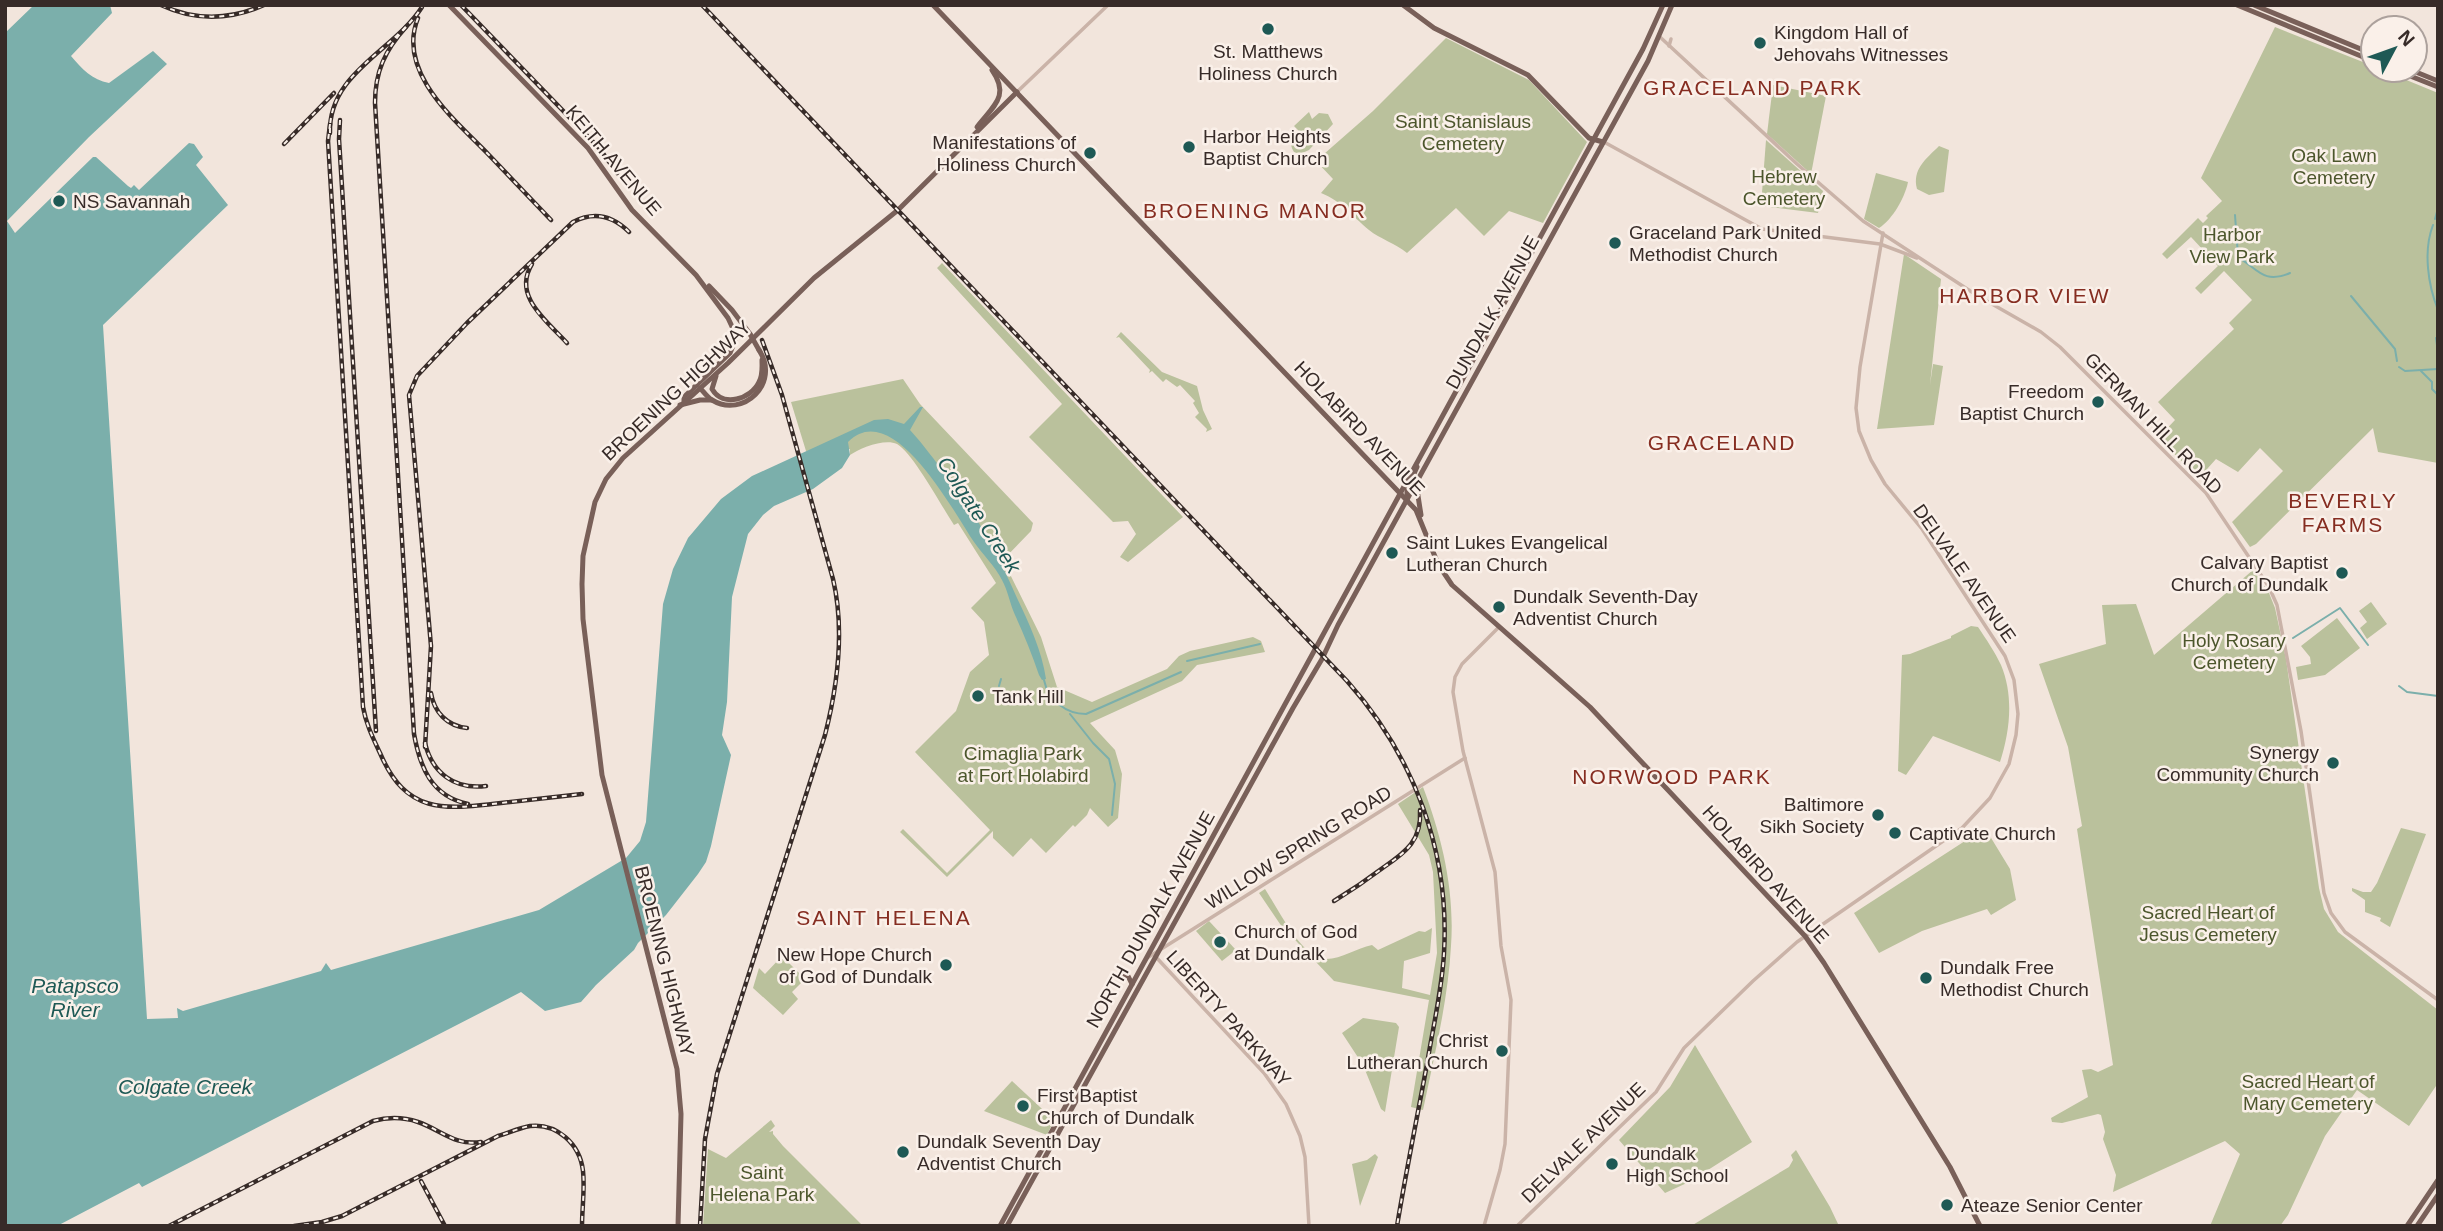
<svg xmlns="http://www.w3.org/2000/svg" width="2443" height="1231" font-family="Arial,sans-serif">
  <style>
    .green { fill: #bac19c }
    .water { fill: #7bafab }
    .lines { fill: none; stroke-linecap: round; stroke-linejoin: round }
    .stream { stroke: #7bafab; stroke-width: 2 }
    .minor { stroke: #cab3a8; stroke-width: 3.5 }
    .major { stroke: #796059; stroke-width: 5 }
    .rail-casing { stroke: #372b28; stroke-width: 4.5 }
    .rail { stroke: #faf0e9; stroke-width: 2; stroke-dasharray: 5; stroke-linecap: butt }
    .major-bridge { stroke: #796059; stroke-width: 5 }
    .poi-dot { fill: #1e5955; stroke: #faf0e9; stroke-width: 2.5 }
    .labels { text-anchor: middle; stroke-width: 5; stroke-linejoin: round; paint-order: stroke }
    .poi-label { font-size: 19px; fill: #372b28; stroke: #faf0e9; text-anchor: start }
    .park-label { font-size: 19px; fill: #4c562c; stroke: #faf0e9 }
    .street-label { font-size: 19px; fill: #372b28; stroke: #faf0e9 }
    .neighbourhood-label { font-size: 21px; letter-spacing: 2px; fill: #862d21; stroke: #faf0e9 }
    .water-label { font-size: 21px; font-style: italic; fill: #1e5955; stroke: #faf0e9 }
  </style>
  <rect width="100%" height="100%" fill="#f2e5dc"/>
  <g class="green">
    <polygon points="2275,27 2373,66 2373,70 2382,70 2438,93 2436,110 2438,114 2438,463 2378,452 2373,428 2256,544 2250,547 2232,522 2283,471 2260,448 2238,472 2216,459 2199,478 2158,438 2175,420 2158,402 2234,329 2229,323 2252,300 2224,271 2201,294 2195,288 2218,266 2191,237 2167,259 2162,254 2198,218 2203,223 2208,218 2206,216 2222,201 2201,178"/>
    <path d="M1446 38 1529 80 1587 142 1543 223 1509 211 1484 236 1456 208 1407 253C1395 243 1380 239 1369 230 1351 215 1343 202 1321 193L1333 179 1316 161 1373 111Z"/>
    <polygon points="1773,85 1826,96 1811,174 1767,134"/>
    <path d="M1309 112 1312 119 1319 113 1328 114 1333 124 1309 150 1300 154 1294 152C1288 143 1293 138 1299 131L1294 126Z"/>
    <polygon points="1766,140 1823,191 1818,213 1761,206"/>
    <path d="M1939 146 1949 150 1944 192 1929 195 1917 189C1912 169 1926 159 1939 146Z"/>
    <path d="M1876 173 1908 182C1905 197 1893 219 1879 228L1864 219Z"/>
    <polygon points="1904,254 1941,279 1930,385 1933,364 1943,366 1934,425 1877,429"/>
    <polygon points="942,263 1183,517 1128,562 1120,557 1136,534 1128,521 1113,522 1029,437 1062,404 937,268"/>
    <polygon points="1121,332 1162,372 1197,386 1203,410 1212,429 1206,432 1207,429 1195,417 1199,413 1193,403 1195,401 1180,385 1177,387 1166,379 1163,382 1152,371 1149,373 1150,370 1119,337 1116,338"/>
    <path d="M903 379 920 404 1033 523 1031 531 1003 560 1041 637 1057 687 1092 702 1167 669 1179 656 1190 651 1253 637 1261 641 1265 652 1197 665 1182 681 1090 723 1115 750 1122 774 1118 818 1108 827 1090 808 1087 815 1075 827 1073 825 1046 853 1031 838 1013 857 993 838V831L947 877 900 832 903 829 947 873 990 830 915 752 956 711 970 672 989 655 984 622 971 608 996 583 958 523 954 525C942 507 913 453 897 444 885 438 860 448 850 455V449L806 451 791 402Z"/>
    <polygon points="2253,570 2269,593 2275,608 2286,659 2319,888 2324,909 2338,932 2438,1010 2438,1083 2409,1126 2357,1090 2325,1136 2288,1215 2280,1226 2210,1226 2240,1154 2225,1141 2113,1192 2116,1175 2103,1139 2105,1132 2101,1115 2098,1114 2062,1123 2052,1122 2051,1118 2088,1097 2082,1070 2091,1069 2098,1072 2113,1065 2077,829 2082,826 2068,747 2039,664 2106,644 2102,605 2136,604 2154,655"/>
    <polygon points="2371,602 2387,624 2367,639 2360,628 2367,622 2359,611"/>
    <polygon points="2337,618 2360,648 2325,675 2298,680 2296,667 2311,664 2310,657 2301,646"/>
    <path d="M1971 626 1978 627C1986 639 1995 652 2001 665 2014 696 2010 731 2000 762L1933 736 1906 775 1898 771 1902 655 1910 654 1951 638V636Z"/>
    <path d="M1423 787C1442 837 1455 891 1451 946 1448 1001 1434 1057 1423 1110L1411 1107 1429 1000 1334 981 1280 924 1259 893 1265 889C1277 907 1301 957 1324 959 1341 960 1356 948 1372 945L1378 950 1419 931 1425 932 1432 928 1430 953 1404 961 1402 988 1430 995 1437 953 1433 872 1429 855 1398 804Z"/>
    <polygon points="1985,828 2010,869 2016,900 1991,915 1987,909 1922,931 1879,953 1854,913"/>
    <polygon points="2401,828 2426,834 2390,927 2380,921 2381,918 2365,912 2365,900 2352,891 2352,888 2363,892 2371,892 2377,883"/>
    <polygon points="1209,921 1236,950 1222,961 1196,931"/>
    <polygon points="782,956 805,979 792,992 798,999 783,1015 753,988 759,968 765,974"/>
    <polygon points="1363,1018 1396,1023 1399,1027 1385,1112 1381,1109 1363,1065 1342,1033"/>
    <polygon points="1695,1045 1752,1142 1689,1182 1665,1193 1619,1140 1670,1087"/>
    <polygon points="1012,1081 1054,1120 1047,1135 984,1111"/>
    <polygon points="771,1120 775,1126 769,1132 773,1131 773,1134 783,1146 863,1226 703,1226 708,1149 726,1158"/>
    <polygon points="1796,1150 1830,1207 1839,1226 1691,1226 1789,1167 1793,1160 1791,1155"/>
    <polygon points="1375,1154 1378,1157 1360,1206 1352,1164 1367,1160"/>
  </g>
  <path class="water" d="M34 5H110L112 13 71 56C82 69 92 80 109 83L153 51 167 64 89 137 7 221 15 233 93 157H96L128 186 131 188 134 185 139 190 189 143 194 144 203 157 196 165 228 205 103 325 147 1019 178 1018 177 1008 183 1011 321 971 326 963 331 970 539 910 626 858 640 841 646 822 663 604 673 569 688 538 721 499 752 476 874 420 888 419 904 424 920 407H923L910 430C924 445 934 460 947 476 976 514 998 554 1017 598 1029 623 1042 651 1046 679L1042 680 1039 675C1032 654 1024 635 1015 615 1010 604 1008 591 1002 580 995 566 983 555 974 542 954 513 893 396 848 442L850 455 842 468 813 489 774 506 763 515 748 534 732 597 727 702 722 735 731 755 711 846 706 862 698 874 666 915 638 943 634 950 596 985 581 1002 545 1011 521 992 142 1187 139 1183 57 1226H5V33Z"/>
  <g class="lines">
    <g class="stream">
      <polyline points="2235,215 2238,256"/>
      <polyline points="2435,219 2438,208"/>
      <path d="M2433 225C2423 251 2428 285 2438 310"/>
      <path d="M2236 256C2257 267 2262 285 2290 273"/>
      <polyline points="2351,296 2395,349 2397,361"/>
      <polyline points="2436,338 2438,352"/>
      <polyline points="2399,367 2405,371 2438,369"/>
      <polyline points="2421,371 2432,382 2432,389 2438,395"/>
      <polyline points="2438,403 2438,415"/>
      <polyline points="2293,638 2340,608 2368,645"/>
      <polyline points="1187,661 1260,644"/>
      <path d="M1044 680C1048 700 1066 714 1086 714L1181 672"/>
      <polyline points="999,686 1001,679"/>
      <polyline points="2399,686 2407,692 2438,696"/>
      <polyline points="1070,714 1093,743 1109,759 1115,784 1112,815"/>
    </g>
    <g class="minor">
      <polyline points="1660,37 1797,164 1863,221 1978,296 2041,332 2060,347 2206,493 2269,587 2277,605 2301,731 2324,893 2331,913 2345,932 2438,1000"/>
      <polyline points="1669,46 1671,39"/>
      <polyline points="1017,92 1108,5"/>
      <polyline points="1604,142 1762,229 1880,244 1917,258"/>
      <polyline points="1154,955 1264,1073 1286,1104 1300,1136 1305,1157 1309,1226"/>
      <polyline points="1147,958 1465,758"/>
      <polyline points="1484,1226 1500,1170 1505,1144 1511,1000 1501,946 1495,872 1463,751 1453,692 1455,677 1462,664 1499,627"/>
      <polyline points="1517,1226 1656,1092 1684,1048 1753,981 1797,942 1962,828 1990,798 2009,764 2016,735 2018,714 2014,680 2005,656 1922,529 1885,484 1871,460 1859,431 1856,408 1860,367 1883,233"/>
    </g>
    <g class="major">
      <polyline points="449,5 588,148 632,210 696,275 728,318 735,333 735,341 730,353 684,397 684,402"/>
      <polyline points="933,5 1416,510 1438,564 1452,585 1590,707 1805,936 1824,963 1950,1167 1980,1226"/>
      <polyline points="1403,5 1434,28 1528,75 1589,138 1603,142"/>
      <polyline points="2237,5 2373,61"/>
      <polyline points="2254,5 2373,54"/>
      <polyline points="2395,70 2438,87"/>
      <polyline points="2411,70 2438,81"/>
      <path d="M977 127C994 105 1010 96 992 70"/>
      <polyline points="709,286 732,310 750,334"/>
      <path d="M716 376 712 389C723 408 751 399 759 382 763 375 762 368 762 360"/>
      <path d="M700 388C703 391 707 397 712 400 743 419 781 383 759 350"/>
      <polyline points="680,405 700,400 712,400"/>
      <polyline points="1416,483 1421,515"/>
      <polyline points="1407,500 1407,489 1417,467"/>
      <polyline points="1121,975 1128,976 1132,984"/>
      <polyline points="678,1226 681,1114 677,1069 602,775 583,619 582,584 583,556 595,502 606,479 623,458 728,363 814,278 898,210 1017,92"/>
      <polyline points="1000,1226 1643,49 1663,5"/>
      <polyline points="1007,1226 1293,708 1322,659 1338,625 1648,61 1672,5"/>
      <polyline points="2407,1226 2438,1180"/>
      <polyline points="2417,1226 2438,1195"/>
    </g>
    <defs>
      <g id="rail">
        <path d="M161 5C195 21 230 20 264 5"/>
        <polyline points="461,5 600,149 617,173"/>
        <path d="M702 5 1347 681C1414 756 1450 852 1444 953 1442 990 1433 1027 1427 1064 1417 1118 1406 1172 1397 1226"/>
        <path d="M418 18C396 72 455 120 488 154 509 176 530 198 551 220"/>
        <path d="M406 27C385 50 375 72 375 103L414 734C420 767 431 796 468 804"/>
        <polyline points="340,120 339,139 376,731"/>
        <path d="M330 124 328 141 363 707C366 724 373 738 380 753 406 814 443 810 501 803 528 800 555 797 582 794"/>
        <path d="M330 133C328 73 394 51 422 7"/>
        <polyline points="284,144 334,93"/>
        <path d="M532 264C512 296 547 321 567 343"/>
        <path d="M431 693C434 712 447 726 467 728"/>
        <path d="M425 743C432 773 455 790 486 786"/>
        <path d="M425 747 431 646 409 395 417 376 467 323 573 222C594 211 613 216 629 232"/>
        <path d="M1334 901C1352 890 1368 879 1384 867 1406 852 1422 840 1420 810"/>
        <polyline points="421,1181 445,1226"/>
        <path d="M169 1226 373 1121C388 1117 403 1117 418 1122 441 1130 455 1146 481 1142"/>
        <path d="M294 1226 322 1222 342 1216 498 1136C508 1133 519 1128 530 1126 557 1123 580 1144 583 1171 585 1189 582 1208 582 1226"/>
        <path d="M700 1226 705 1139 717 1074 825 735C838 684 845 630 833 579L782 395 762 340"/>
      </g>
    </defs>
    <use href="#rail" class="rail-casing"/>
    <use href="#rail" class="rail"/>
    <polyline class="major-bridge" points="750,334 759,350"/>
  </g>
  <g class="poi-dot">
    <circle cx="1268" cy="29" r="7"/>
    <circle cx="1760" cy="43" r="7"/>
    <circle cx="1189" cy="147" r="7"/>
    <circle cx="1090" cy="153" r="7"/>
    <circle cx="59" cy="201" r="7"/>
    <circle cx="1615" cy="243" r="7"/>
    <circle cx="2098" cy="402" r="7"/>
    <circle cx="1392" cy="553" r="7"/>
    <circle cx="2342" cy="573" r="7"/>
    <circle cx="1499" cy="607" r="7"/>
    <circle cx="978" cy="696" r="7"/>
    <circle cx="2333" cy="763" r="7"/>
    <circle cx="1878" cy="815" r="7"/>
    <circle cx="1895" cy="833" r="7"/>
    <circle cx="1220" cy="942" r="7"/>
    <circle cx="946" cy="965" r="7"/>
    <circle cx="1926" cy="978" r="7"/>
    <circle cx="1502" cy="1051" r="7"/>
    <circle cx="1023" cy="1106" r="7"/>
    <circle cx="903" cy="1152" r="7"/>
    <circle cx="1612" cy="1164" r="7"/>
    <circle cx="1947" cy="1205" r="7"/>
  </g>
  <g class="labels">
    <g class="poi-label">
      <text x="1774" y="39">Kingdom Hall of<tspan x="1774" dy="22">Jehovahs Witnesses</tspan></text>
      <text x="1268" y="58" text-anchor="middle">St. Matthews<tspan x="1268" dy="22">Holiness Church</tspan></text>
      <text x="1203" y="143">Harbor Heights<tspan x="1203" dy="22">Baptist Church</tspan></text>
      <text x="1076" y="149" text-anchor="end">Manifestations of<tspan x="1076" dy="22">Holiness Church</tspan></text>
      <text x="73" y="208">NS Savannah</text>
      <text x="1629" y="239">Graceland Park United<tspan x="1629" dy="22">Methodist Church</tspan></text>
      <text x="2084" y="398" text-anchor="end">Freedom<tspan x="2084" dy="22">Baptist Church</tspan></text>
      <text x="1406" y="549">Saint Lukes Evangelical<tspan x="1406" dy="22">Lutheran Church</tspan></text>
      <text x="2328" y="569" text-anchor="end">Calvary Baptist<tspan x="2328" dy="22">Church of Dundalk</tspan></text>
      <text x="1513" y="603">Dundalk Seventh-Day<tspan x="1513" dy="22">Adventist Church</tspan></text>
      <text x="992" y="703">Tank Hill</text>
      <text x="2319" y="759" text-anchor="end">Synergy<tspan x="2319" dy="22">Community Church</tspan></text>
      <text x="1864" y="811" text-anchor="end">Baltimore<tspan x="1864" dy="22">Sikh Society</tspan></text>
      <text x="1909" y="840">Captivate Church</text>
      <text x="1234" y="938">Church of God<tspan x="1234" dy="22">at Dundalk</tspan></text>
      <text x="932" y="961" text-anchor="end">New Hope Church<tspan x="932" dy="22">of God of Dundalk</tspan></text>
      <text x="1940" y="974">Dundalk Free<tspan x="1940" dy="22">Methodist Church</tspan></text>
      <text x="1488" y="1047" text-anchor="end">Christ<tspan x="1488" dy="22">Lutheran Church</tspan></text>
      <text x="1037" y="1102">First Baptist<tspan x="1037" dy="22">Church of Dundalk</tspan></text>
      <text x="917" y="1148">Dundalk Seventh Day<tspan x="917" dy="22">Adventist Church</tspan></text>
      <text x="1626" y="1160">Dundalk<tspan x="1626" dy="22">High School</tspan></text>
      <text x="1961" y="1212">Ateaze Senior Center</text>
    </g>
    <g class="park-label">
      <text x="1463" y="128">Saint Stanislaus<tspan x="1463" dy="22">Cemetery</tspan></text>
      <text x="2334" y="162">Oak Lawn<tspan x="2334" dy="22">Cemetery</tspan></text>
      <text x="1784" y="183">Hebrew<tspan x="1784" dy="22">Cemetery</tspan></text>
      <text x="2232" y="241">Harbor<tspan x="2232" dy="22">View Park</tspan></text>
      <text x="2234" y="647">Holy Rosary<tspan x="2234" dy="22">Cemetery</tspan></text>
      <text x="1023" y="760">Cimaglia Park<tspan x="1023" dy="22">at Fort Holabird</tspan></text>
      <text x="2208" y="919">Sacred Heart of<tspan x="2208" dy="22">Jesus Cemetery</tspan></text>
      <text x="2308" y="1088">Sacred Heart of<tspan x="2308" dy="22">Mary Cemetery</tspan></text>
      <text x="762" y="1179">Saint<tspan x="762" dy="22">Helena Park</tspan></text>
    </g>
    <g class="street-label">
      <text transform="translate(614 160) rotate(50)" y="7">KEITH AVENUE</text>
      <text transform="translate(1492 312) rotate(-61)" y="7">DUNDALK AVENUE</text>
      <text transform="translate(676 390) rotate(-43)" y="7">BROENING HIGHWAY</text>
      <text transform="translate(2154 423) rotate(46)" y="7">GERMAN HILL ROAD</text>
      <text transform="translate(1360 428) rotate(46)" y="7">HOLABIRD AVENUE</text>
      <text transform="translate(1965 573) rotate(55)" y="7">DELVALE AVENUE</text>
      <text transform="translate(1298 847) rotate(-32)" y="7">WILLOW SPRING ROAD</text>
      <text transform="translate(1766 874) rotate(48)" y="7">HOLABIRD AVENUE</text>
      <text transform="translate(1150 919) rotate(-61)" y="7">NORTH DUNDALK AVENUE</text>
      <text transform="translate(665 961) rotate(76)" y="7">BROENING HIGHWAY</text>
      <text transform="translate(1229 1018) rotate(48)" y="7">LIBERTY PARKWAY</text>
      <text transform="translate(1583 1142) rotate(-44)" y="7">DELVALE AVENUE</text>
    </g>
    <g class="neighbourhood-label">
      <text x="1753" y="95">GRACELAND PARK</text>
      <text x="1255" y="218">BROENING MANOR</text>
      <text x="2025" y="303">HARBOR VIEW</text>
      <text x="1722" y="450">GRACELAND</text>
      <text x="2343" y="508">BEVERLY<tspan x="2343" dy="24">FARMS</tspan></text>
      <text x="1672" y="784">NORWOOD PARK</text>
      <text x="884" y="925">SAINT HELENA</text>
    </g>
    <g class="water-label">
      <text transform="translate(979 515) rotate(57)" y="7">Colgate Creek</text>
      <text x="75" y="993">Patapsco<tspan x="75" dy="24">River</tspan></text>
      <text x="185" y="1094">Colgate Creek</text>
    </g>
  </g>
  <rect width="2443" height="1231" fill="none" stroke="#372b28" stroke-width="14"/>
  <g transform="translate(2394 49) rotate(49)"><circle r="33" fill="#faf0e9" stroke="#aca19c" stroke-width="2"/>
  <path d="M0-5L12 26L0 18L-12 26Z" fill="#1e5955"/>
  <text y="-10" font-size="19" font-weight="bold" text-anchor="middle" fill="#372b28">N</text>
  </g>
</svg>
